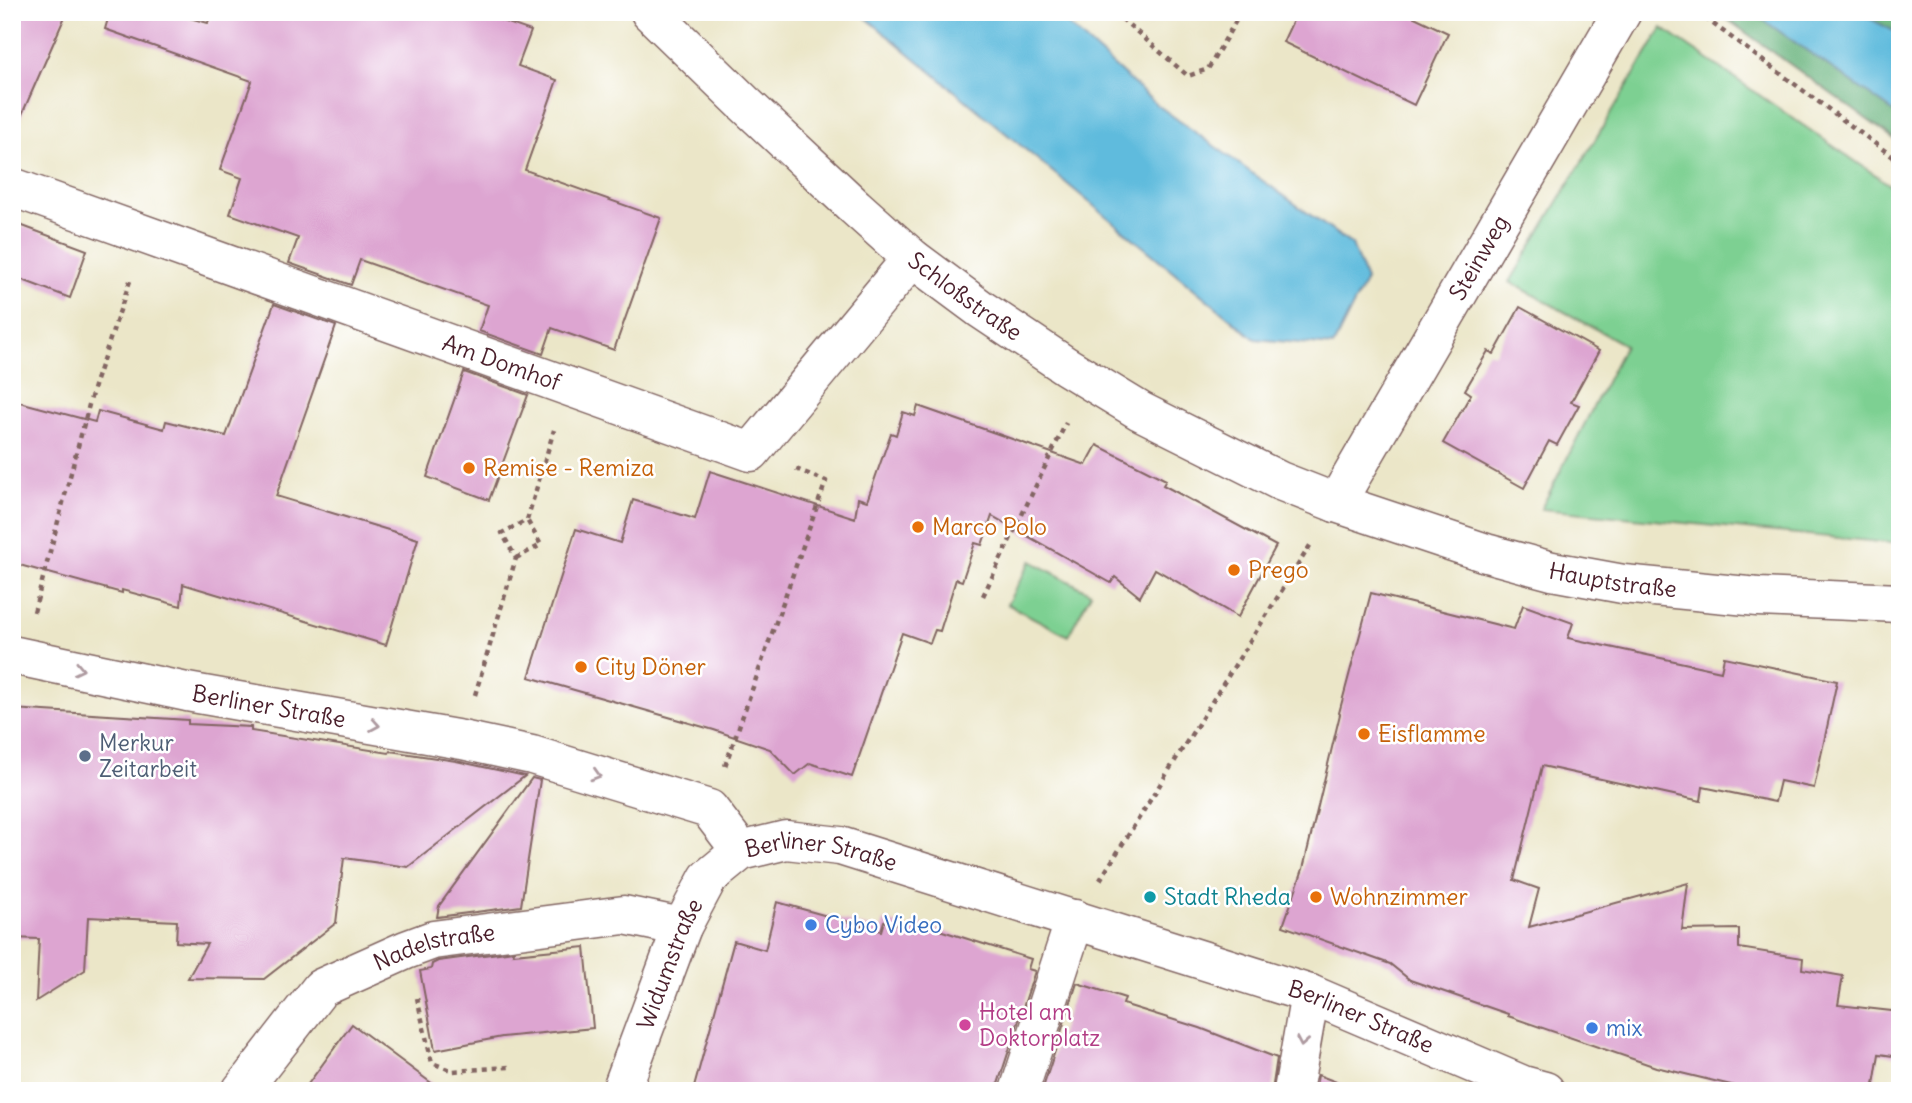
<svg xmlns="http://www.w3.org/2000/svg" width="1912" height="1103" font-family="Delius,sans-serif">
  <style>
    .green { fill: #7dd092; stroke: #64785e; stroke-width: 2 }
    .forest { fill: #66b27c; stroke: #586854; stroke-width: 2 }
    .water { fill: #5fbbdd; stroke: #546d84; stroke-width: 2 }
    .building { fill: #dda5d1 }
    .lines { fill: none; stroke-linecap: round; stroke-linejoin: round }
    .minor-casing { stroke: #826562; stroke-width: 41 }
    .tertiary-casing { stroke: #826562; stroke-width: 41 }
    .path { stroke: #826562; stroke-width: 4.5; stroke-dasharray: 5 5; stroke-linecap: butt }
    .minor { stroke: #fff; stroke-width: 38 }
    .tertiary { stroke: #fff; stroke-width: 38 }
    .oneway { stroke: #ae9aa0 }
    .food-dot { fill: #e8710a; stroke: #fff; stroke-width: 2.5 }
    .service-dot { fill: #5c6f8a; stroke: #fff; stroke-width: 2.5 }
    .culture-dot { fill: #0f9aa8; stroke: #fff; stroke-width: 2.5 }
    .shop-dot { fill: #3f7fe0; stroke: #fff; stroke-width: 2.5 }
    .hotel-dot { fill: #d1479c; stroke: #fff; stroke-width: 2.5 }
    .labels { text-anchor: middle; stroke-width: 5; stroke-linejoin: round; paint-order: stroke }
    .street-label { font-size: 23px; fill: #4a1f2b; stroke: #fff }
    .food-label { font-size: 23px; fill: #c56008; stroke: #fff; text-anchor: start }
    .service-label { font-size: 23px; fill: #4e5e75; stroke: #fff; text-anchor: start }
    .culture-label { font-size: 23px; fill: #0d838f; stroke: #fff; text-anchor: start }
    .shop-label { font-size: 23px; fill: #366cbe; stroke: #fff; text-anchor: start }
    .hotel-label { font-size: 23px; fill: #b23c85; stroke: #fff; text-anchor: start }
  </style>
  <rect width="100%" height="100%" fill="#fff"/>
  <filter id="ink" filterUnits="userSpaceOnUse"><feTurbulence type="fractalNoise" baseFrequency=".0143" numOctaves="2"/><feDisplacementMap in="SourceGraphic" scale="14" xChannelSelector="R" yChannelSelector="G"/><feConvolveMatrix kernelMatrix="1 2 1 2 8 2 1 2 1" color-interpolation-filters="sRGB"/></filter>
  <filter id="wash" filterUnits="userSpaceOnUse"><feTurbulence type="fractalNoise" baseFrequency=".00686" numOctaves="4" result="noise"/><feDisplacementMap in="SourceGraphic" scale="28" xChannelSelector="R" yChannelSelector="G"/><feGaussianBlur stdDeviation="1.57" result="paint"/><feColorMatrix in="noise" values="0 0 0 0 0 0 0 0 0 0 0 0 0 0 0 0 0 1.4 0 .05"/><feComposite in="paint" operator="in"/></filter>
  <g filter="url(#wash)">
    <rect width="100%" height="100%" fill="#ebe6c8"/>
    <g class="green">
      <polygon points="1662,28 1900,192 1900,544 1541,509 1625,345 1510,282"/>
      <polygon points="1031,561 1091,593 1068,636 1007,604"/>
    </g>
    <polygon class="forest" points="1717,12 1900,12 1900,143"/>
    <g class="water">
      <polygon points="859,12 1054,12 1156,104 1352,245 1366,280 1333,346 1255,339"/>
      <polygon points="1756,12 1857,12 1900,34 1900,116 1759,17"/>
    </g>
    <g id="blocks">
      <g class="building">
        <polygon points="12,12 67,12 12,137"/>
        <polygon points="110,12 168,12 208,23 211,12 476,12 531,31 518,66 557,80 525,170 661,218 614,350 552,328 543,354 479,331 488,305 360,260 351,285 289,263 298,238 230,214 242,178 220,170 252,81 105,29"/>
        <polygon points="1297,12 1404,12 1448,33 1414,105 1283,42"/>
        <polygon points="12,222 87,250 70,298 12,276"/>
        <polygon points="274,304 336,326 276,496 418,539 386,645 183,584 181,606 122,590 122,593 12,563 12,400 95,422 98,411 164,429 166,421 226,436"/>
        <polygon points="1520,307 1599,351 1571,402 1579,405 1557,445 1549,441 1524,488 1443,443 1471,394 1465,390 1488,351 1494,354"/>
        <polygon points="464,372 528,395 489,500 427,477"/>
        <polygon points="918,406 1086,465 1097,445 1166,480 1163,485 1276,546 1238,617 1155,569 1140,597 1115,577 1111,583 992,516 982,545 975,543 962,581 956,579 940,631 935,630 930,643 902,633 852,777 810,763 795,775 770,749 714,730 529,677 576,529 620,543 633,500 695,519 710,471 855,518 858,498 867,501 891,433 896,435 903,412 915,416"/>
        <polygon points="1371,593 1514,629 1523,605 1573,623 1568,638 1721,671 1724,657 1837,681 1814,788 1780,781 1775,802 1703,787 1701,801 1542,766 1514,880 1539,889 1529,927 1688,883 1682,930 1739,929 1739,948 1803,958 1802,969 1843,976 1838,1005 1900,1012 1900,1057 1879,1054 1873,1091 1756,1091 1656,1067 1508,1016 1508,1014 1410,980 1390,964 1283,926 1303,869 1340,714 1339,713"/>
        <polygon points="12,709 188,720 188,724 251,727 251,731 389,753 390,751 456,761 525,776 408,867 344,858 336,923 264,979 188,978 207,944 176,942 177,921 88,917 85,970 36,1001 39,939 12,938"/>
        <polygon points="532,778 540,780 521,906 437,917 439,906"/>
        <polygon points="777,902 881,931 884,921 911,929 914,922 1031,959 1028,969 1035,971 998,1084 998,1091 693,1091 734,941 765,950"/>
        <polygon points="585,947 593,1028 502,1037 435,1050 420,971 431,969 432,964 438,961 514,951 513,954"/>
        <polygon points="1077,983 1125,998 1123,1004 1200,1028 1277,1058 1272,1091 1042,1091"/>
        <polygon points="352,1024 442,1091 303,1091"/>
        <polygon points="1318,1075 1352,1088 1352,1091 1315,1091"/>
      </g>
    </g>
  </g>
  <g filter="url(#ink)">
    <use href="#blocks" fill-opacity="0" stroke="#826562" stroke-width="2"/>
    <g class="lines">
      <defs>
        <g id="minor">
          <path id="s1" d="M12 187 751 452 912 258"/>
          <path id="s2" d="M1336 503 1622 12"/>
          <path id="s3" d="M12 655 187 692 462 740 532 755 709 809 741 851"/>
          <path id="s4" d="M241 1091 321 988 406 950 433 940 624 915 682 927"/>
          <path id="s5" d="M621 1091 682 927 708 878 741 851 786 840 840 846 1310 994 1523 1085 1545 1091"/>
          <polyline points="1019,1091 1075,919"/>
          <polyline points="1293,1091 1310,994"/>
        </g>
        <g id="tertiary">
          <path id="s6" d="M650 12 745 104 855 207 912 258 982 310 1066 366 1140 411 1280 481 1336 503 1486 553 1552 571 1623 584 1758 597 1900 603"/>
        </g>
      </defs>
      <use href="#minor" class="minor-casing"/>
      <use href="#tertiary" class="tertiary-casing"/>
      <g class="path">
        <polyline points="1114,12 1188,76 1208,69 1241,12"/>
        <polyline points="1697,12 1900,162"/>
        <polyline points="516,558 541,545 527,520"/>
        <polyline points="983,596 1066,423"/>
        <polyline points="34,612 94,386 130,281"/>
        <polyline points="475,695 516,558 502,533 527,520 554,430"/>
        <polyline points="725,766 826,481 796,469"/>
        <polyline points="1100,880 1311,544"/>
        <polyline points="417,998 432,1063 453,1071 509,1067"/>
      </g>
      <use href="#minor" class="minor"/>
      <use href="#tertiary" class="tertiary"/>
    </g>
    <defs><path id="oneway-chevron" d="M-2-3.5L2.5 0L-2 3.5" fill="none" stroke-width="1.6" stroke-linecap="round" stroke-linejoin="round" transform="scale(1.75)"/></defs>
    <g class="oneway">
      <use href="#oneway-chevron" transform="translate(79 669) rotate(12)"/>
      <use href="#oneway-chevron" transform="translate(375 725) rotate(10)"/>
      <use href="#oneway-chevron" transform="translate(596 775) rotate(17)"/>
      <use href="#oneway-chevron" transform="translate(1302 1042) rotate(100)"/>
    </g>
  </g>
  <g class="food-dot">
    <circle cx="469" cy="468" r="7"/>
    <circle cx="918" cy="527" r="7"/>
    <circle cx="1234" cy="570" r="7"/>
    <circle cx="581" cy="667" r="7"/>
    <circle cx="1364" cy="734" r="7"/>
    <circle cx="1316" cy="897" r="7"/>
  </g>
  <circle class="service-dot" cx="85" cy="756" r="7"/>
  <circle class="culture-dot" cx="1150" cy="897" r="7"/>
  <g class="shop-dot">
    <circle cx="811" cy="925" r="7"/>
    <circle cx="1592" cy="1028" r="7"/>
  </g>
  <circle class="hotel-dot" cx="965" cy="1025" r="7"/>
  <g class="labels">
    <g class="street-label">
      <text dy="8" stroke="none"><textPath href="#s2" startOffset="284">Steinweg</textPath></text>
      <text dy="8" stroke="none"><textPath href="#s6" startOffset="425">Schloßstraße</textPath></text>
      <text dy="8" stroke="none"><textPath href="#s1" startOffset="520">Am Domhof</textPath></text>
      <text dy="8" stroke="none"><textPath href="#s6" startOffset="1139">Hauptstraße</textPath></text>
      <text dy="8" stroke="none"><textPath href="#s3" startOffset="262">Berliner Straße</textPath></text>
      <text dy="8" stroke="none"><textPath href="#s5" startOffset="355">Berliner Straße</textPath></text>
      <text dy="8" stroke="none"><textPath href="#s4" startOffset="252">Nadelstraße</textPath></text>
      <text dy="8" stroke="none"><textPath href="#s5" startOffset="136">Widumstraße</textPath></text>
      <text dy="8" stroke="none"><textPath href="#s5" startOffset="922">Berliner Straße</textPath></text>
    </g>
    <g class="food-label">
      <text x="483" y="476">Remise - Remiza</text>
      <text x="932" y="535">Marco Polo</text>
      <text x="1248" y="578">Prego</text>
      <text x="595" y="675">City Döner</text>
      <text x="1378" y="742">Eisflamme</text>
      <text x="1330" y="905">Wohnzimmer</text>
    </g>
    <g class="service-label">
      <text x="99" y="751">Merkur<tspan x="99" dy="26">Zeitarbeit</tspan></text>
    </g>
    <g class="culture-label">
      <text x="1164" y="905">Stadt Rheda</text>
    </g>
    <g class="shop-label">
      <text x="825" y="933">Cybo Video</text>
      <text x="1606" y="1036">mix</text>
    </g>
    <g class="hotel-label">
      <text x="979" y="1020">Hotel am<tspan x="979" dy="26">Doktorplatz</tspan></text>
    </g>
  </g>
  <rect width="1912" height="1103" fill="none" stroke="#fff" stroke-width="42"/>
</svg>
